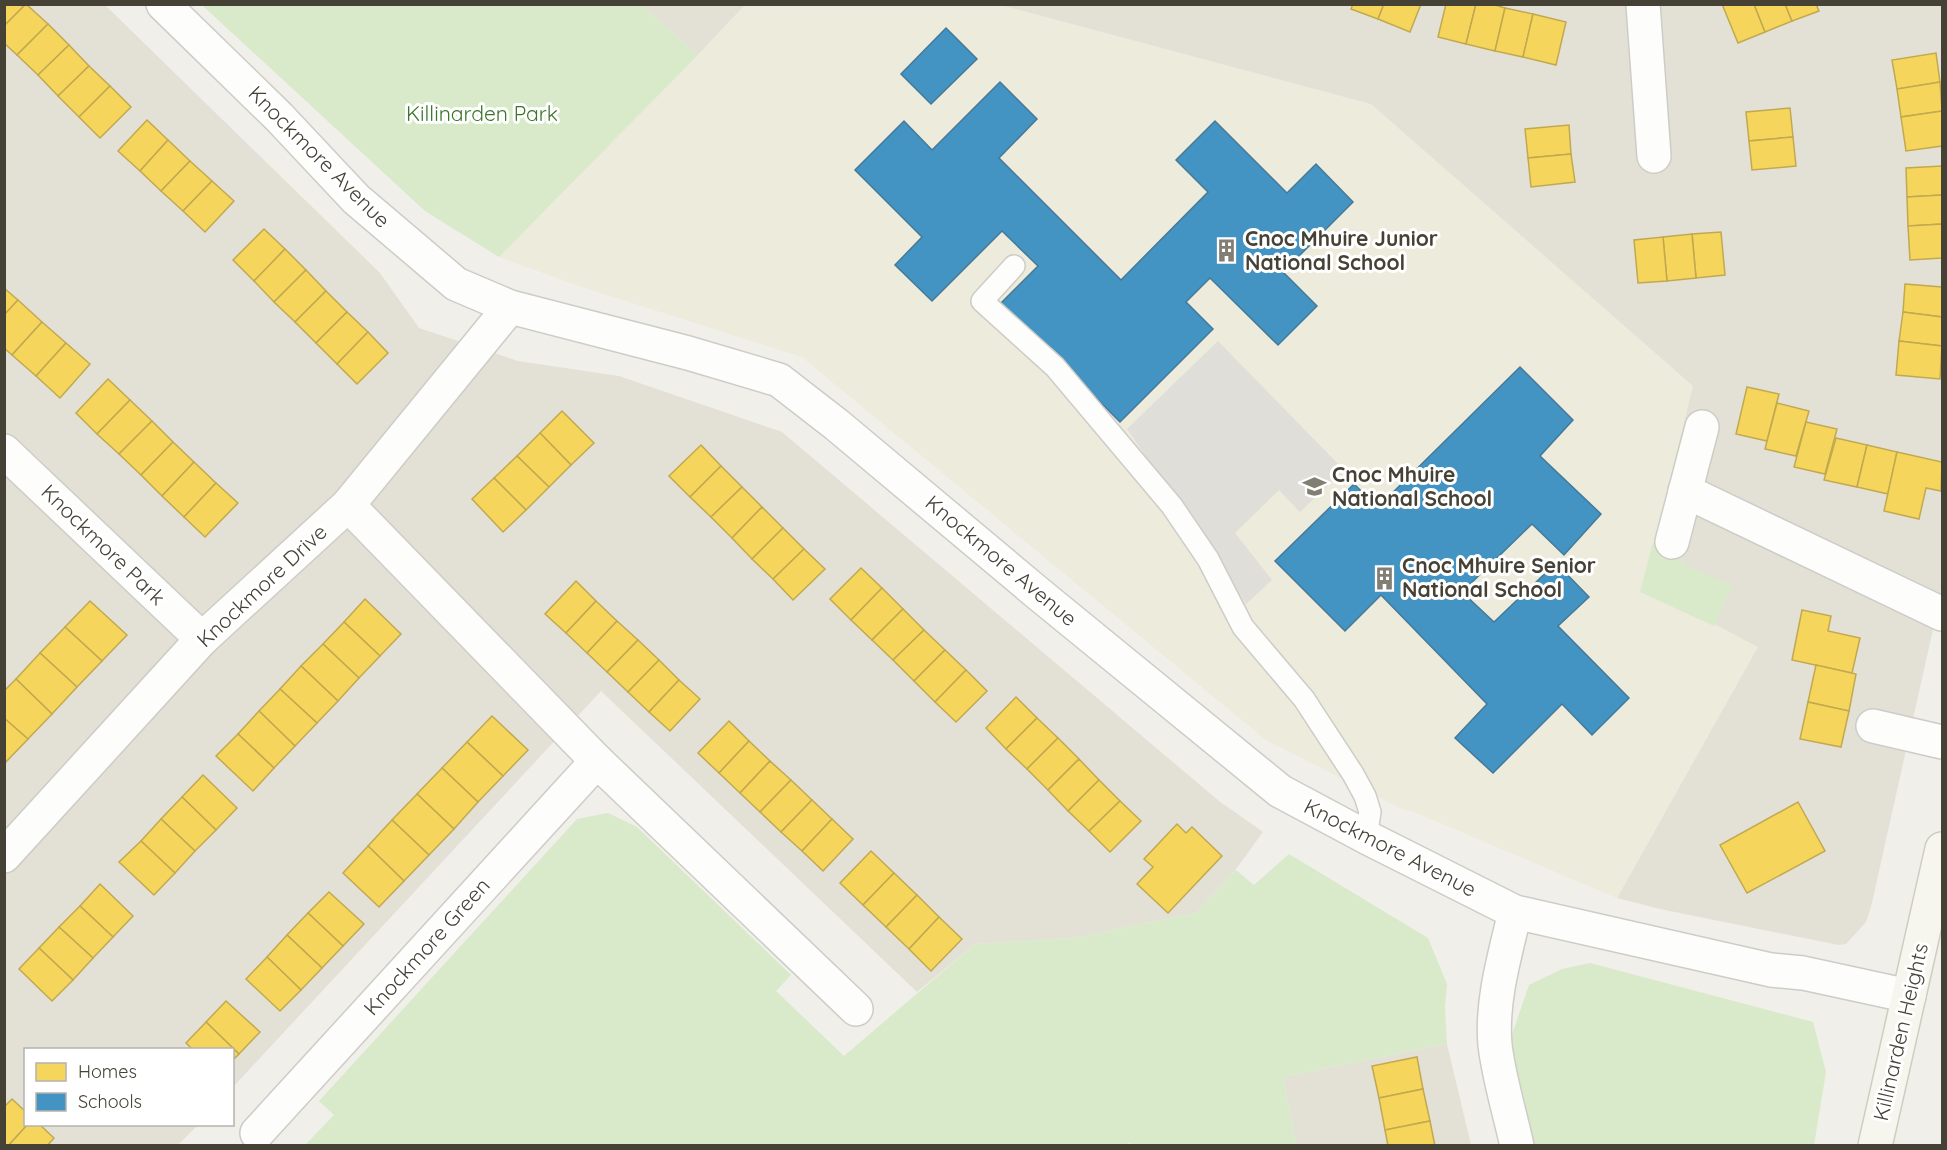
<svg xmlns="http://www.w3.org/2000/svg" width="1947" height="1150" font-family="Quicksand,sans-serif">
  <style>
    .residential { fill: #e3e1d6 }
    .education { fill: #edebdb }
    .green { fill: #d8eac9 }
    .parking { fill: #dfded9 }
    .homes { fill: #f6d55c; stroke: #c1a950; stroke-width: 1.5 }
    .schools { fill: #4393c3; stroke: #447a98; stroke-width: 1.5 }
    .lines { fill: none; stroke-linecap: round; stroke-linejoin: round }
    .lane-casing { stroke: #ceccc7; stroke-width: 24 }
    .street-casing { stroke: #ceccc7; stroke-width: 36 }
    .secondary-casing { stroke: #cfcdc0; stroke-width: 36 }
    .lane { stroke: #fdfdfc; stroke-width: 21 }
    .street { stroke: #fdfdfc; stroke-width: 33 }
    .secondary { stroke: #f6f5ee; stroke-width: 33 }
    .labels { text-anchor: middle; stroke-width: 6; stroke-linejoin: round; paint-order: stroke }
    .park-label { font-size: 21px; fill: #3c752a; stroke: #fff }
    .street-label { font-size: 21px; fill: #454135; stroke: #fff }
    .poi-label { font-size: 21px; font-weight: bold; fill: #454135; stroke: #fff; text-anchor: start }
  </style>
  <rect width="100%" height="100%" fill="#f0efe9"/>
  <g class="residential">
    <polygon points="5,5 105,5 380,273 419,328 518,361 619,376 782,432 1219,801 1263,832 1234,872 1196,913 1073,938 975,944 917,992 601,691 233,1087 232,1050 26,1050 26,1124 198,1125 180,1143 175,1146 5,1146"/>
    <polygon points="642,5 745,5 698,55"/>
    <polygon points="1001,5 1942,5 1942,589 1871,907 1866,922 1846,944 1839,945 1660,909 1617,898 1757,647 1644,588"/>
    <polygon points="1447,1044 1471,1145 1296,1145 1283,1077"/>
  </g>
  <polygon class="education" points="745,5 1001,5 1371,104 1693,386 1644,587 1758,647 1617,898 1414,812 1400,808 1266,740 802,357 579,286 499,257 698,55"/>
  <g class="green">
    <polygon points="202,5 642,5 698,55 499,257 425,211"/>
    <polygon points="1653,542 1680,556 1683,565 1732,585 1714,626 1640,592"/>
    <polygon points="608,813 637,827 791,975 776,991 844,1056 975,944 1073,938 1196,913 1236,870 1254,885 1289,854 1428,938 1447,984 1445,1007 1447,1044 1283,1077 1296,1145 1132,1146 1130,1143 1120,1146 305,1145 334,1115 319,1101 577,819"/>
    <polygon points="1590,963 1813,1022 1826,1072 1814,1145 1534,1145 1509,1043 1529,985 1562,969"/>
  </g>
  <polygon class="parking" points="1218,341 1344,470 1300,512 1279,490 1235,533 1272,580 1246,604 1204,540 1127,429"/>
  <g class="homes">
    <polygon points="4,4 26,4 4,26"/>
    <polygon points="26,4 48,24 17,55 4,43 4,26"/>
    <polygon points="1353,4 1384,4 1378,19 1351,9"/>
    <polygon points="1384,4 1421,4 1410,32 1378,19"/>
    <polygon points="1446,4 1476,4 1466,44 1438,37"/>
    <polygon points="1476,4 1492,4 1505,8 1495,51 1466,44"/>
    <polygon points="1722,4 1754,4 1765,32 1738,43"/>
    <polygon points="1754,4 1785,4 1792,21 1765,32"/>
    <polygon points="1785,4 1816,4 1819,11 1792,21"/>
    <polygon points="1505,8 1533,14 1523,57 1495,51"/>
    <polygon points="1533,14 1566,22 1556,65 1523,57"/>
    <polygon points="48,24 69,45 38,75 17,55"/>
    <polygon points="69,45 89,66 58,96 38,75"/>
    <polygon points="1936,53 1940,82 1897,89 1892,60"/>
    <polygon points="89,66 110,86 79,117 58,96"/>
    <polygon points="1940,82 1942,111 1901,117 1897,89"/>
    <polygon points="110,86 131,107 100,138 79,117"/>
    <polygon points="1790,108 1793,137 1749,141 1746,112"/>
    <polygon points="1942,111 1942,146 1906,151 1901,117"/>
    <polygon points="147,120 168,140 140,171 118,151"/>
    <polygon points="1569,125 1571,154 1528,158 1525,129"/>
    <polygon points="1793,137 1796,166 1752,170 1749,141"/>
    <polygon points="168,140 190,161 161,191 140,171"/>
    <polygon points="1571,154 1575,182 1531,187 1528,158"/>
    <polygon points="190,161 212,181 183,211 161,191"/>
    <polygon points="1942,166 1942,195 1907,197 1906,168"/>
    <polygon points="212,181 234,201 205,232 183,211"/>
    <polygon points="1942,195 1942,224 1908,226 1907,197"/>
    <polygon points="1942,224 1942,258 1910,260 1908,226"/>
    <polygon points="264,229 285,249 254,281 233,260"/>
    <polygon points="1721,232 1725,275 1696,278 1692,234"/>
    <polygon points="1692,234 1696,278 1667,281 1663,237"/>
    <polygon points="1663,237 1667,281 1638,283 1634,240"/>
    <polygon points="285,249 306,270 274,302 254,281"/>
    <polygon points="306,270 326,291 295,322 274,302"/>
    <polygon points="1905,284 1942,287 1942,317 1903,312"/>
    <polygon points="4,288 18,300 4,315"/>
    <polygon points="326,291 347,312 316,343 295,322"/>
    <polygon points="18,300 42,322 12,355 4,348 4,315"/>
    <polygon points="347,312 368,332 337,364 316,343"/>
    <polygon points="1903,312 1942,317 1942,346 1899,341"/>
    <polygon points="42,322 66,343 36,376 12,355"/>
    <polygon points="368,332 388,353 357,384 337,364"/>
    <polygon points="1899,341 1942,346 1940,379 1896,375"/>
    <polygon points="66,343 90,364 60,398 36,376"/>
    <polygon points="108,379 130,400 97,434 76,413"/>
    <polygon points="1747,387 1779,394 1767,441 1736,434"/>
    <polygon points="130,400 152,421 119,454 97,434"/>
    <polygon points="1777,403 1809,411 1796,456 1765,449"/>
    <polygon points="562,411 594,443 571,465 540,433"/>
    <polygon points="152,421 173,442 141,475 119,454"/>
    <polygon points="1806,422 1837,429 1825,474 1794,467"/>
    <polygon points="540,433 571,465 549,487 517,456"/>
    <polygon points="1836,438 1867,445 1857,487 1824,480"/>
    <polygon points="173,442 194,462 162,496 141,475"/>
    <polygon points="701,445 721,466 690,497 669,476"/>
    <polygon points="1867,445 1897,452 1888,494 1857,487"/>
    <polygon points="1897,452 1942,462 1941,491 1926,488 1919,519 1884,511"/>
    <polygon points="517,456 549,487 526,510 494,478"/>
    <polygon points="194,462 216,483 184,517 162,496"/>
    <polygon points="721,466 742,487 711,517 690,497"/>
    <polygon points="494,478 526,510 503,532 472,499"/>
    <polygon points="216,483 238,503 205,537 184,517"/>
    <polygon points="742,487 762,507 732,538 711,517"/>
    <polygon points="762,507 783,528 752,559 732,538"/>
    <polygon points="783,528 804,549 773,579 752,559"/>
    <polygon points="804,549 825,569 793,600 773,579"/>
    <polygon points="861,568 882,588 851,620 830,599"/>
    <polygon points="576,581 596,601 566,633 545,614"/>
    <polygon points="882,588 903,609 872,640 851,620"/>
    <polygon points="365,599 401,634 380,656 344,622"/>
    <polygon points="90,601 127,635 102,661 65,627"/>
    <polygon points="596,601 617,621 587,653 566,633"/>
    <polygon points="903,609 924,630 893,660 872,640"/>
    <polygon points="1802,610 1831,616 1828,631 1860,638 1852,673 1792,660"/>
    <polygon points="617,621 638,640 607,672 587,653"/>
    <polygon points="344,622 380,656 359,678 323,644"/>
    <polygon points="65,627 102,661 77,687 40,653"/>
    <polygon points="924,630 945,650 914,681 893,660"/>
    <polygon points="638,640 659,660 628,692 607,672"/>
    <polygon points="323,644 359,678 338,701 301,666"/>
    <polygon points="945,650 966,670 935,702 914,681"/>
    <polygon points="40,653 77,687 52,714 16,679"/>
    <polygon points="659,660 679,680 649,712 628,692"/>
    <polygon points="1816,665 1856,674 1849,711 1808,702"/>
    <polygon points="301,666 338,701 317,723 280,689"/>
    <polygon points="966,670 987,691 956,722 935,702"/>
    <polygon points="16,679 52,714 28,739 4,718 4,691"/>
    <polygon points="679,680 700,699 670,731 649,712"/>
    <polygon points="280,689 317,723 295,746 259,711"/>
    <polygon points="1016,697 1037,718 1006,749 986,728"/>
    <polygon points="1808,702 1849,711 1841,747 1800,739"/>
    <polygon points="259,711 295,746 274,768 238,734"/>
    <polygon points="492,716 528,750 503,776 467,742"/>
    <polygon points="4,718 28,739 4,764"/>
    <polygon points="1037,718 1058,738 1027,769 1006,749"/>
    <polygon points="729,721 749,741 719,773 698,753"/>
    <polygon points="238,734 274,768 253,791 216,756"/>
    <polygon points="1058,738 1079,759 1048,790 1027,769"/>
    <polygon points="749,741 770,761 740,793 719,773"/>
    <polygon points="467,742 503,776 478,802 442,768"/>
    <polygon points="1079,759 1099,780 1068,811 1048,790"/>
    <polygon points="770,761 791,780 760,812 740,793"/>
    <polygon points="442,768 478,802 454,829 417,794"/>
    <polygon points="203,775 237,808 216,830 182,797"/>
    <polygon points="791,780 812,800 781,832 760,812"/>
    <polygon points="1099,780 1120,801 1089,831 1068,811"/>
    <polygon points="417,794 454,829 429,855 392,820"/>
    <polygon points="182,797 216,830 195,851 161,819"/>
    <polygon points="812,800 832,819 802,851 781,832"/>
    <polygon points="1120,801 1141,821 1110,852 1089,831"/>
    <polygon points="1798,802 1825,851 1747,893 1720,845"/>
    <polygon points="161,819 195,851 175,873 141,841"/>
    <polygon points="832,819 853,839 823,871 802,851"/>
    <polygon points="392,820 429,855 404,881 368,846"/>
    <polygon points="1177,824 1186,833 1192,827 1222,856 1168,913 1137,884 1153,867 1144,859"/>
    <polygon points="141,841 175,873 154,895 119,862"/>
    <polygon points="368,846 404,881 379,907 343,873"/>
    <polygon points="871,851 894,873 863,905 840,883"/>
    <polygon points="894,873 917,895 886,927 863,905"/>
    <polygon points="100,884 133,916 113,937 80,906"/>
    <polygon points="329,892 364,924 343,946 308,913"/>
    <polygon points="917,895 939,917 909,949 886,927"/>
    <polygon points="80,906 113,937 93,958 59,927"/>
    <polygon points="308,913 343,946 322,968 287,935"/>
    <polygon points="939,917 962,939 931,971 909,949"/>
    <polygon points="59,927 93,958 73,980 39,948"/>
    <polygon points="287,935 322,968 301,990 267,957"/>
    <polygon points="39,948 73,980 52,1001 19,969"/>
    <polygon points="267,957 301,990 280,1011 246,979"/>
    <polygon points="226,1001 260,1032 239,1054 206,1022"/>
    <polygon points="206,1022 239,1054 232,1061 232,1050 193,1050 186,1043"/>
    <polygon points="1417,1057 1423,1089 1379,1098 1372,1066"/>
    <polygon points="1423,1089 1430,1121 1385,1130 1379,1098"/>
    <polygon points="12,1099 26,1112 26,1124 28,1124 8,1146 4,1146 4,1107"/>
    <polygon points="1430,1121 1435,1146 1388,1146 1385,1130"/>
    <polygon points="28,1124 39,1124 54,1138 47,1146 8,1146"/>
  </g>
  <g class="schools">
    <polygon points="946,28 977,59 931,104 901,74"/>
    <polygon points="1000,82 1037,119 999,158 1121,280 1208,192 1176,160 1215,121 1287,193 1316,164 1353,202 1283,272 1317,306 1278,345 1210,278 1186,302 1213,329 1120,422 1001,303 1038,266 1002,231 932,301 895,265 922,237 855,170 904,121 932,150"/>
    <polygon points="1520,367 1573,420 1540,456 1601,514 1564,555 1532,524 1462,592 1494,622 1556,563 1589,597 1558,626 1629,698 1592,735 1562,704 1493,773 1455,738 1487,704 1381,595 1345,631 1275,561 1354,484 1378,507"/>
  </g>
  <g class="lines">
    <defs>
      <polyline id="lane" points="1014,266 982,301 1055,367 1172,506 1208,559 1243,627 1304,699 1353,774 1365,796 1370,812 1366,837"/>
      <g id="street">
        <polyline points="163,4 279,117 356,199 456,284 510,307 688,353 779,380 837,425 1040,595 1280,791 1366,837 1515,912 1771,970 1803,973 1909,996"/>
        <polyline points="1643,4 1654,156"/>
        <polyline points="4,451 202,639"/>
        <polyline points="1685,491 1942,614"/>
        <polyline points="348,505 597,761 856,1009"/>
        <polyline points="1672,542 1702,427"/>
        <polyline points="1873,726 1942,742"/>
        <polyline points="4,856 202,639 348,505 510,307"/>
        <path d="M1515 912C1505 955 1491 1001 1495 1045 1499 1079 1510 1113 1517 1146"/>
        <polyline points="257,1133 597,761"/>
      </g>
      <polyline id="secondary" points="1875,1146 1942,849"/>
    </defs>
    <use href="#lane" class="lane-casing"/>
    <use href="#street" class="street-casing"/>
    <use href="#secondary" class="secondary-casing"/>
    <use href="#lane" class="lane"/>
    <use href="#street" class="street"/>
    <use href="#secondary" class="secondary"/>
  </g>
  <defs>
    <symbol id="building-bare" viewBox="-9 -9 18 18"><path d="M-4-6H4V6H1V3H-1V6H-4ZM-2.5-4.3h1.7v1.8h-1.7ZM.8-4.3h1.7v1.8H.8ZM-2.5-1h1.7V.8h-1.7ZM.8-1h1.7V.8H.8Z" fill="#817e74" stroke="#fff" stroke-width="2.5" paint-order="stroke"/></symbol>
    <symbol id="school-bare" viewBox="-9 -9 18 18"><path d="M0-5L7-2L0 1L-7-2ZM-4 1L0 2.5L4 1V4Q0 6-4 4Z" fill="#817e74" stroke="#fff" stroke-width="2.5" paint-order="stroke"/></symbol>
  </defs>
  <g fill-rule="evenodd">
    <use href="#building-bare" x="1210" y="234" width="33" height="33"/>
    <use href="#school-bare" x="1298" y="470" width="33" height="33"/>
    <use href="#building-bare" x="1368" y="562" width="33" height="33"/>
  </g>
  <g class="labels">
    <g class="park-label">
      <text x="482" y="121">Killinarden Park</text>
    </g>
    <g class="street-label">
      <text transform="translate(319 157) rotate(45)" y="7">Knockmore Avenue</text>
      <text transform="translate(103 545) rotate(44)" y="7">Knockmore Park</text>
      <text transform="translate(1001 561) rotate(40)" y="7">Knockmore Avenue</text>
      <text transform="translate(262 586) rotate(-43)" y="7">Knockmore Drive</text>
      <text transform="translate(1390 848) rotate(27)" y="7">Knockmore Avenue</text>
      <text transform="translate(427 947) rotate(-48)" y="7">Knockmore Green</text>
      <text transform="translate(1901 1032) rotate(-77)" y="7">Killinarden Heights</text>
    </g>
    <g class="poi-label">
      <text x="1245" y="246">Cnoc Mhuire Junior<tspan x="1245" dy="24">National School</tspan></text>
      <text x="1332" y="482">Cnoc Mhuire<tspan x="1332" dy="24">National School</tspan></text>
      <text x="1402" y="573">Cnoc Mhuire Senior<tspan x="1402" dy="24">National School</tspan></text>
    </g>
  </g>
  <rect width="1947" height="1150" fill="none" stroke="#454135" stroke-width="12"/>
  <rect x="24" y="1048" width="210" height="78" fill="#ffffff" stroke="#b5b3ae" stroke-width="1.5"/>
  <rect x="36" y="1063" width="30" height="18" fill="#f6d55c" stroke="#b5b3ae" stroke-width="1.5"/>
  <text x="78" y="1078" font-size="18" fill="#454135">Homes</text>
  <rect x="36" y="1093" width="30" height="18" fill="#4393c3" stroke="#b5b3ae" stroke-width="1.5"/>
  <text x="78" y="1108" font-size="18" fill="#454135">Schools</text>
</svg>
